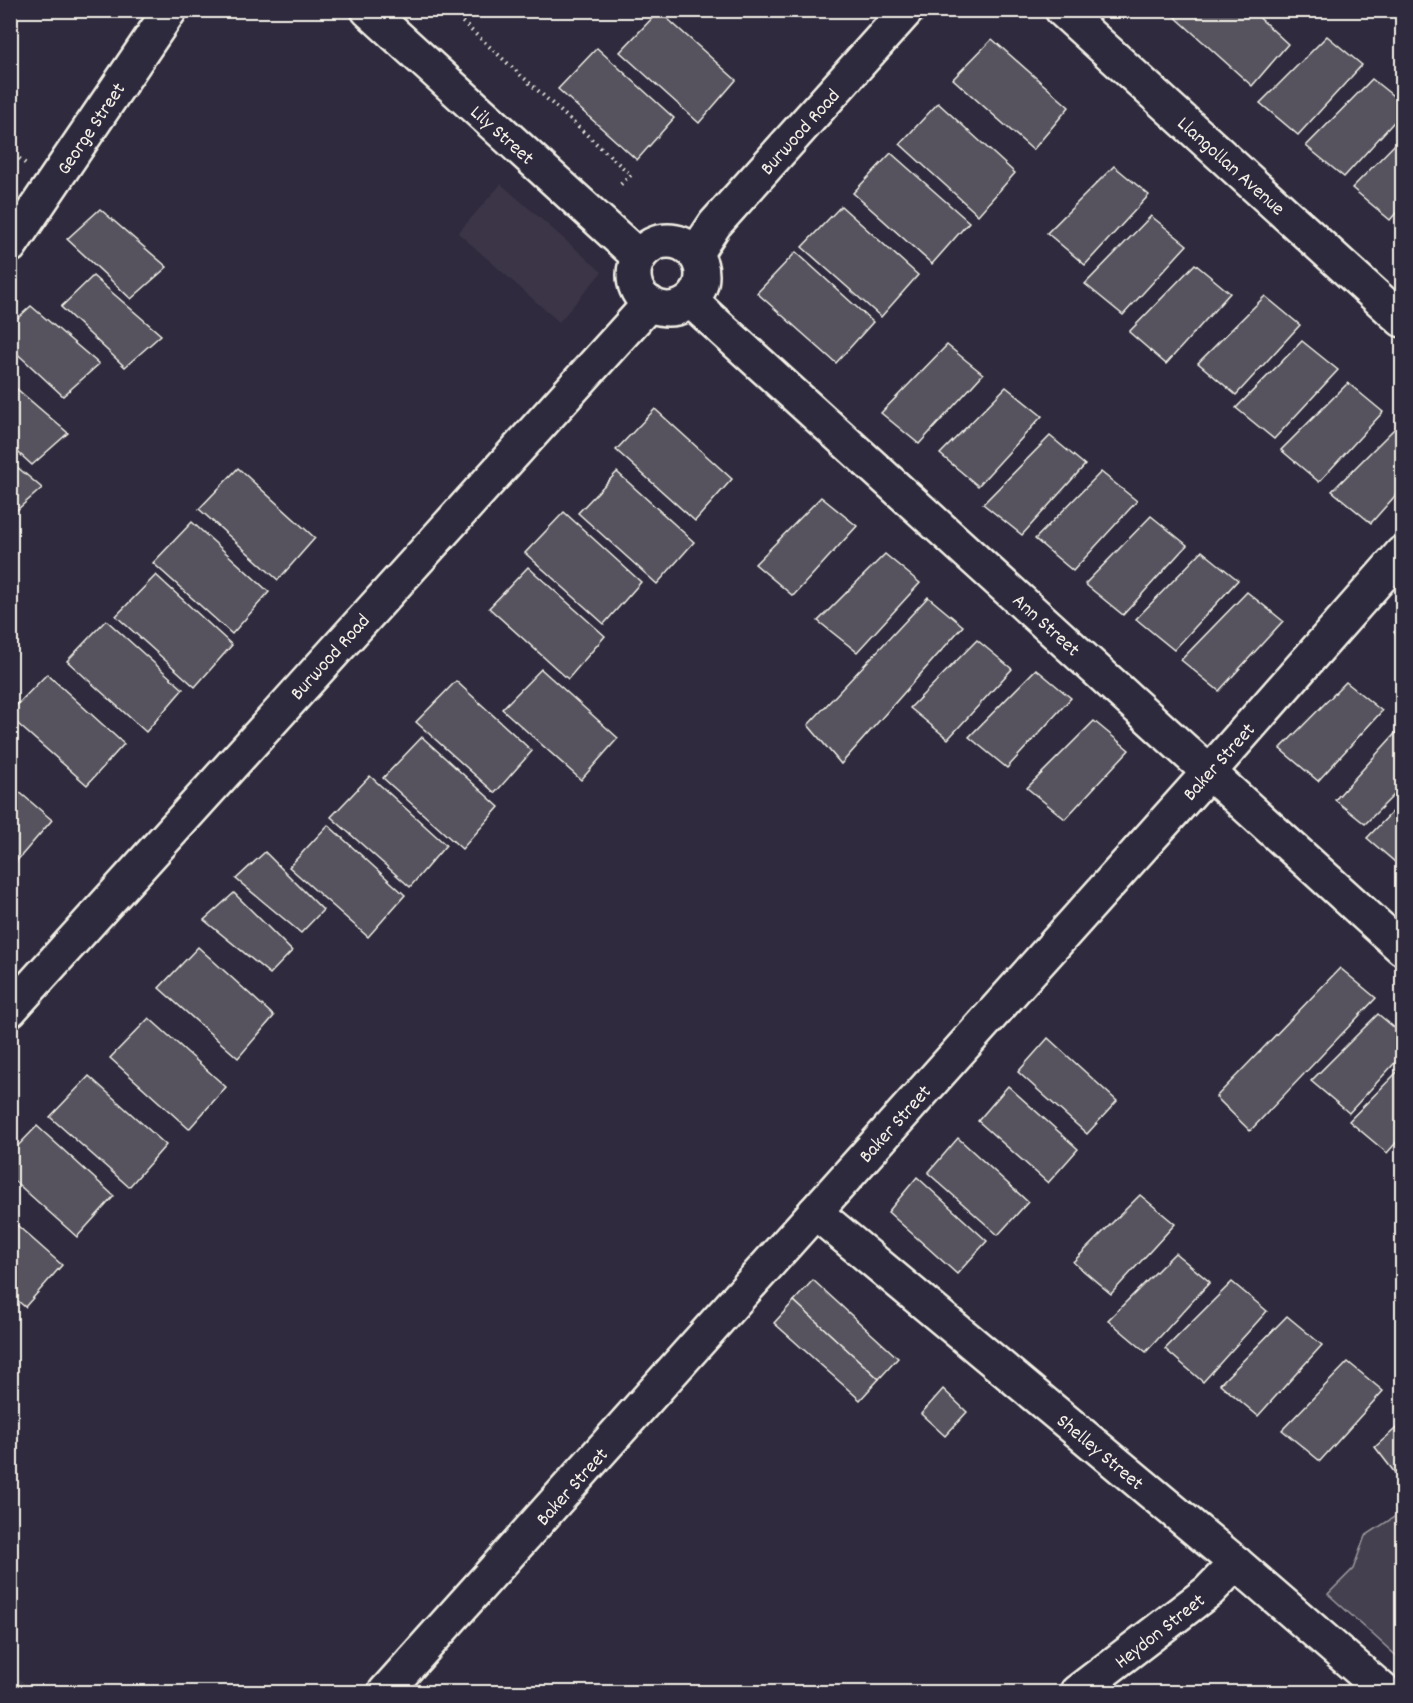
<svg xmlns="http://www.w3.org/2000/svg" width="1413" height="1703" font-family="Dekko,sans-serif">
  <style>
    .built { fill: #3b3647 }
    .green { fill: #454050; stroke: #9c989c; stroke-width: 1.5 }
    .building { fill: #56525f; stroke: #f4f1e8; stroke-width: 1.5 }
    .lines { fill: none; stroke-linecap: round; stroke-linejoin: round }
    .minor-casing { stroke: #f4f1e8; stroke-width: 38 }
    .major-casing { stroke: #f4f1e8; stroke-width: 38 }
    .path { stroke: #f4f1e8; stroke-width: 4; stroke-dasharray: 1.5 4.5; stroke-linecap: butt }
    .minor { stroke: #2f2a3d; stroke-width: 33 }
    .major { stroke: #2f2a3d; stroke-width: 33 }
    .labels { text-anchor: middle; stroke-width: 4.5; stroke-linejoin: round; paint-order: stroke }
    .street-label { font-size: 20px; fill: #f4f1e8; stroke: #2f2a3d }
  </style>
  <rect width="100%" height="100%" fill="#2f2a3d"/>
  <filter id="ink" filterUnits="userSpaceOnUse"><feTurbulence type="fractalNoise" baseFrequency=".0167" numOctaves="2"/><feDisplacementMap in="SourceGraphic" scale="12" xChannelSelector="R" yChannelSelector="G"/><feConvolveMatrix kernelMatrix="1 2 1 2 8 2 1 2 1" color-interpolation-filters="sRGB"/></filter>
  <g filter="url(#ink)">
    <g class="built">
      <polygon points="501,184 602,272 559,322 458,233"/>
      <polygon points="10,1672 11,1672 35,1692 11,1692"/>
    </g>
    <polygon class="green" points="1402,1512 1402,1661 1328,1594 1353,1569 1365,1536"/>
    <g class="building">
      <polygon points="1177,10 1251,10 1288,44 1252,86 1173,15"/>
      <polygon points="659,11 736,80 699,123 620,52"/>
      <polygon points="1327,36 1362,65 1298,135 1260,103"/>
      <polygon points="992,39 1069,107 1033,150 953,79"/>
      <polygon points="597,48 674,118 637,160 558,89"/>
      <polygon points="1372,79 1402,103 1402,113 1344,177 1306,146"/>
      <polygon points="938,103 1015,173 978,215 900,144"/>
      <polygon points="1402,137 1402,206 1390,220 1352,188"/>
      <polygon points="891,153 969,222 932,264 853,193"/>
      <polygon points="1114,166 1149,195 1085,265 1047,233"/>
      <polygon points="841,206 918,275 881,317 802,247"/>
      <polygon points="100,209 167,267 131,299 67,239"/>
      <polygon points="1151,216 1187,245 1123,315 1085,284"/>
      <polygon points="796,252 873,322 836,363 757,293"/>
      <polygon points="1195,264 1230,293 1166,364 1129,332"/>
      <polygon points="93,276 161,335 125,367 61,307"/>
      <polygon points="1265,296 1300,325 1236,395 1198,363"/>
      <polygon points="31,306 99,364 63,396 10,347 10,325"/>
      <polygon points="1302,341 1338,370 1274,439 1236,408"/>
      <polygon points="947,345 983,374 919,444 881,413"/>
      <polygon points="10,383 68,433 32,465 10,445"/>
      <polygon points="1348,383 1383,412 1319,482 1281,450"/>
      <polygon points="1006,387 1042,416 978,486 940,454"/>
      <polygon points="655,409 732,479 695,521 616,450"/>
      <polygon points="1399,424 1402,427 1402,488 1371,523 1332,491"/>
      <polygon points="1050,436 1085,465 1022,535 983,504"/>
      <polygon points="10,461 42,488 10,516"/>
      <polygon points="238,468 315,538 278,580 199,509"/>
      <polygon points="617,472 694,542 657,584 578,513"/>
      <polygon points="1101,472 1137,501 1073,571 1035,539"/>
      <polygon points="821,497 857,526 793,596 755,564"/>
      <polygon points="564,512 641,582 604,624 525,553"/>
      <polygon points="1151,516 1187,545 1123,615 1085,584"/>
      <polygon points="192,522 269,592 232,634 153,563"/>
      <polygon points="1202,551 1238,580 1174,650 1136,619"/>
      <polygon points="885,554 920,583 857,652 818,621"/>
      <polygon points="528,567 605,636 568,679 489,608"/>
      <polygon points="156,575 232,645 195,687 116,616"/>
      <polygon points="1247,592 1283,621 1219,691 1181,660"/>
      <polygon points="928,597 963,626 841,764 808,725"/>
      <polygon points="106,620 183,689 146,732 67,661"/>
      <polygon points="1402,624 1402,643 1394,632"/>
      <polygon points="977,640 1012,669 948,739 910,708"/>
      <polygon points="541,669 618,738 581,780 502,709"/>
      <polygon points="1036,669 1071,698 1007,768 969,737"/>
      <polygon points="47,674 124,744 87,785 10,717 10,712"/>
      <polygon points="456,681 532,751 495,793 416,722"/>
      <polygon points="1346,682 1382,711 1318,781 1280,749"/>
      <polygon points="1094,721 1129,750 1065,819 1027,788"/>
      <polygon points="1402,726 1402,787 1365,824 1335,800"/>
      <polygon points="422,737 499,807 462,849 383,778"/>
      <polygon points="370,776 446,845 410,887 331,817"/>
      <polygon points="10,784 52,820 15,863 10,859"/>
      <polygon points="1402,802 1402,868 1367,838"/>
      <polygon points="328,825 405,895 368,937 289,867"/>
      <polygon points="265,852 323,910 301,933 236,879"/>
      <polygon points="234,893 292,951 270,974 204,920"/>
      <polygon points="198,947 274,1016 238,1058 159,988"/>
      <polygon points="1340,968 1376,998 1250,1131 1216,1097"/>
      <polygon points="1378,1014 1402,1034 1402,1055 1349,1113 1311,1081"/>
      <polygon points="149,1018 226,1087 189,1129 110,1058"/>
      <polygon points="1048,1038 1117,1101 1087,1134 1018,1072"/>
      <polygon points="1402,1067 1402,1136 1387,1153 1349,1121"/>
      <polygon points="89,1076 166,1145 129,1187 50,1117"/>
      <polygon points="1008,1086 1078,1149 1048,1183 978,1121"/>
      <polygon points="37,1126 114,1196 77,1237 10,1177 10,1154"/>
      <polygon points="958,1138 1028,1202 998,1235 928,1173"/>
      <polygon points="917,1177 987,1241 957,1274 888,1212"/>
      <polygon points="1140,1195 1175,1224 1111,1294 1073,1262"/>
      <polygon points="10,1219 62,1265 25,1307 10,1294"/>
      <polygon points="1175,1253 1210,1282 1146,1352 1108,1320"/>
      <polygon points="813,1280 898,1358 879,1379 794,1301"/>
      <polygon points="1232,1282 1267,1311 1203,1382 1165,1349"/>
      <polygon points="794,1301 879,1379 860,1400 774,1323"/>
      <polygon points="1287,1316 1322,1345 1258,1416 1220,1384"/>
      <polygon points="1348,1362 1383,1391 1320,1461 1282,1430"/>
      <polygon points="943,1389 967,1412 945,1436 921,1414"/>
      <polygon points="1402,1423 1402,1482 1375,1447"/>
    </g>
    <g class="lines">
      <defs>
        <g id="minor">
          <polyline points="368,10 639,257"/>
          <polyline points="1062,10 1402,320"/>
          <polyline points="10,246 170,10"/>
          <polyline points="691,301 1402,948"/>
          <polyline points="815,1212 1236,1563 1385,1692"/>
          <polyline points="385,1692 1218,762 1402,553"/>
          <polyline points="1077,1692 1209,1591 1236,1563"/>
        </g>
        <g id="major">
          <circle cx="668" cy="275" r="34"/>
          <polyline points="695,254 715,224 907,10"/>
          <polyline points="10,1010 650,303"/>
        </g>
      </defs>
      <use href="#minor" class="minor-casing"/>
      <use href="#major" class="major-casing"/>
      <g class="path">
        <polyline points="449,10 631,175 620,185"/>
        <polyline points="10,151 26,164"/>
      </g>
      <use href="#minor" class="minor"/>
      <use href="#major" class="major"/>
    </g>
  </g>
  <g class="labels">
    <g class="street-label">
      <text transform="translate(90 128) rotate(-56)" y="7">George Street</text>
      <text transform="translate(799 131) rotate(-48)" y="7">Burwood Road</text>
      <text transform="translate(503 134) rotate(42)" y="7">Lily Street</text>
      <text transform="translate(1232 165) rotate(42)" y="7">Llangollan Avenue</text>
      <text transform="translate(1047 624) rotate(42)" y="7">Ann Street</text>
      <text transform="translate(329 656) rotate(-48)" y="7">Burwood Road</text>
      <text transform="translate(1218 761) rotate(-48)" y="7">Baker Street</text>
      <text transform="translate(894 1123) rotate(-48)" y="7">Baker Street</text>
      <text transform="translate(1101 1451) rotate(40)" y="7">Shelley Street</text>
      <text transform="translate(571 1486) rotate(-48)" y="7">Baker Street</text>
      <text transform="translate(1159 1630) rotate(-38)" y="7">Heydon Street</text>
    </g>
  </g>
  <rect width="1413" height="1703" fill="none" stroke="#2f2a3d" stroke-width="36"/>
  <rect x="18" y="18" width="1377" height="1667" fill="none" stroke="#f4f1e8" stroke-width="2" filter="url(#ink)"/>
</svg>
